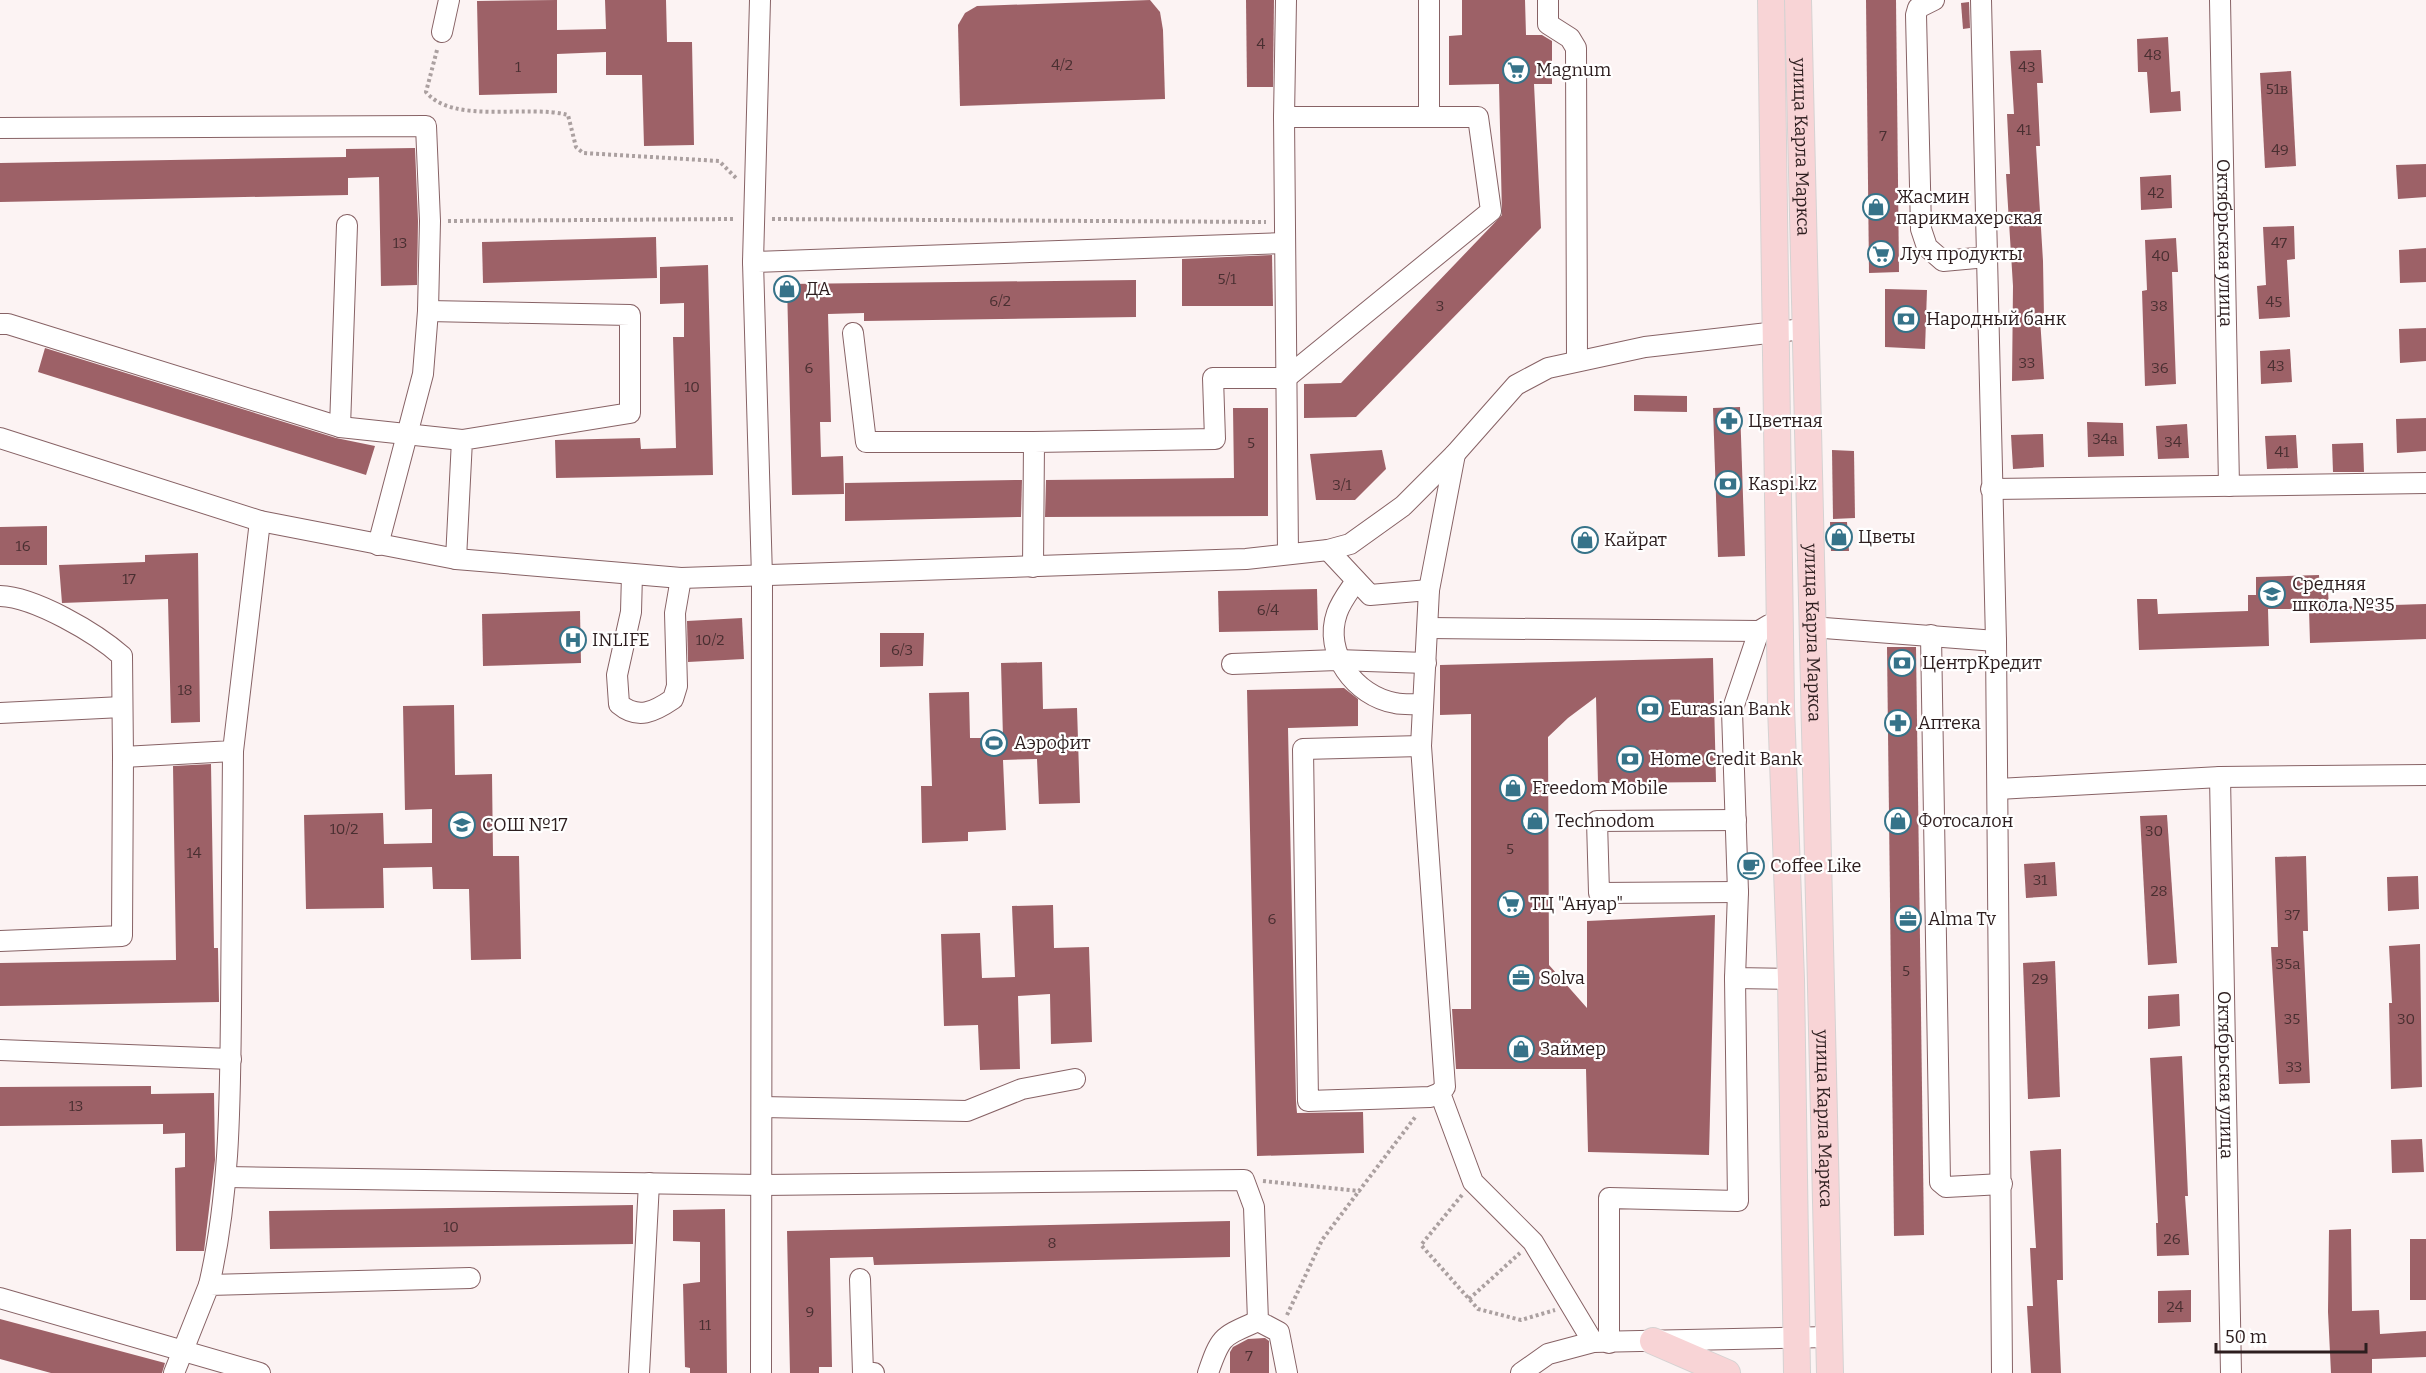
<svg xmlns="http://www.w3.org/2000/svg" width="2426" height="1373" font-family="Bitter,serif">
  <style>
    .building { fill: #9d6167 }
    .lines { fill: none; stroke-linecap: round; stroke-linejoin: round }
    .minor-casing { stroke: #876265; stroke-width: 22 }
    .major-casing { stroke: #d5d2d2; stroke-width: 28 }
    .path { stroke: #aba0a0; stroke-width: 4; stroke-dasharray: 3 3; stroke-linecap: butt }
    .minor { stroke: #fff; stroke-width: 20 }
    .major { stroke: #f8d4d6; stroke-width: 26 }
    .labels { text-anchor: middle; stroke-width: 4.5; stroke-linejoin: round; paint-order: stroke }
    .number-label { font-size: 15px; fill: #492f31 }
    .poi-label { font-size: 18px; fill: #2d1e1f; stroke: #fff; text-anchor: start }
    .street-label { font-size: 18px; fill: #2d1e1f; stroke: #fff }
  </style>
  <rect width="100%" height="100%" fill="#fcf3f3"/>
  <g class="building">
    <polygon points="557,0 557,30 606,29 605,0 666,0 667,42 692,42 694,145 644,146 642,75 606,75 606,52 557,54 557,93 479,95 477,1"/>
    <polygon points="1150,0 1160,12 1163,30 1165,99 960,106 958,25 965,13 977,6"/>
    <polygon points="1246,0 1274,0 1273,87 1247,87"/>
    <polygon points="1462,0 1525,0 1526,35 1542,35 1552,41 1552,84 1534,84 1541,228 1356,417 1304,418 1304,384 1341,383 1502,215 1499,84 1449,85 1449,36 1462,35"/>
    <polygon points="1866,0 1896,0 1899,272 1869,273"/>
    <polygon points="1969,2 1970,28 1963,29 1961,3"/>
    <polygon points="2168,37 2171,92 2180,91 2181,111 2150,113 2147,72 2138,72 2137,39"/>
    <polygon points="2041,50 2043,83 2037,83 2040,146 2036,146 2043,261 2044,318 2040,318 2044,379 2012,381 2013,286 2006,174 2010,174 2007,114 2014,114 2010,51"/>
    <polygon points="2291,71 2296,166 2265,168 2260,73"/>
    <polygon points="415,148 418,221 417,285 381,286 379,177 348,178 348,195 0,202 0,163 346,157 346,149"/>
    <polygon points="2426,164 2426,197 2398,199 2396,165"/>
    <polygon points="2171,175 2172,208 2141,210 2140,177"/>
    <polygon points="2294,226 2295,259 2287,260 2290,317 2259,319 2257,286 2266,285 2263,227"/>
    <polygon points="656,237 657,278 483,283 482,242"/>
    <polygon points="2176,238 2178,272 2172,272 2176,384 2145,386 2142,291 2147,290 2145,240"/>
    <polygon points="2426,248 2426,282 2400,283 2399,250"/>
    <polygon points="1272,255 1273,306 1182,306 1182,259"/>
    <polygon points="708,265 713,475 556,478 555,440 640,438 641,449 676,448 673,337 684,337 684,303 660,304 660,267"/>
    <polygon points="1136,280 1136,317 864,321 864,313 828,314 831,422 820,422 821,457 843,456 844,494 792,495 787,284"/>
    <polygon points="1885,289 1927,290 1925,349 1885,347"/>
    <polygon points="2426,328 2426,361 2400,363 2399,329"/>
    <polygon points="45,348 336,438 375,446 366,475 38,372"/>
    <polygon points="2290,349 2292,382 2261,384 2260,351"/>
    <polygon points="1634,395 1687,396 1687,412 1634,411"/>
    <polygon points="1740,407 1745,556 1718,557 1713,408"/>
    <polygon points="1233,408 1268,408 1268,516 1045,517 1046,480 1234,478"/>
    <polygon points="2426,418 2426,451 2397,453 2396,419"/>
    <polygon points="2087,422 2123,423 2124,456 2088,457"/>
    <polygon points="2187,424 2189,458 2158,459 2156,426"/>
    <polygon points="2043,434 2044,467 2013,469 2011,435"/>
    <polygon points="2296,435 2298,468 2267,469 2265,436"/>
    <polygon points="2363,443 2364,472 2333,472 2332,444"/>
    <polygon points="1382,450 1386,469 1355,500 1316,500 1310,454"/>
    <polygon points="1832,450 1854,451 1855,518 1833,519"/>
    <polygon points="1015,480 1022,480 1021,517 845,521 845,483"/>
    <polygon points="1830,522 1847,522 1849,551 1831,551"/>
    <polygon points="47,526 47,565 0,565 0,527"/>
    <polygon points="198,553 200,722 171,723 168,599 62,603 59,565 145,562 145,555"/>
    <polygon points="2319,575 2320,592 2328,591 2329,607 2426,604 2426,639 2310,643 2309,609 2268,609 2269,646 2139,650 2137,599 2157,599 2158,614 2248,611 2248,595 2256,595 2256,577"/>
    <polygon points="1317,589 1318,630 1219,632 1218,591"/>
    <polygon points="580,611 581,663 483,666 482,614"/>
    <polygon points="742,618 744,659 688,662 687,621"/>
    <polygon points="880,633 924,633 923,666 880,667"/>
    <polygon points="1887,647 1916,647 1924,1235 1894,1236"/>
    <polygon points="1713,658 1716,782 1598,783 1596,697 1568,718 1548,737 1549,965 1587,1008 1587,921 1715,915 1709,1155 1588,1152 1586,1069 1456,1069 1452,1009 1471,1009 1471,714 1440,715 1440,665"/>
    <polygon points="1042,662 1043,709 1077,708 1080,803 1039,804 1037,759 1003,760 1006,830 968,832 968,841 922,843 921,786 932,786 929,693 969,692 970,738 1003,738 1001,663"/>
    <polygon points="1344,688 1358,699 1358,726 1288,728 1296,1101 1297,1113 1363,1112 1364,1153 1257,1156 1247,690"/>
    <polygon points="454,705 455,775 492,774 493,856 519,856 521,959 471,960 469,889 433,889 432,867 383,868 384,908 306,909 304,815 383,813 384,844 432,843 432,809 405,810 403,706"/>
    <polygon points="211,764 214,948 218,948 219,1002 0,1006 0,963 176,960 173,766"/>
    <polygon points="2167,815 2177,963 2148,965 2140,816"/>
    <polygon points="2306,856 2308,931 2303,931 2310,1083 2279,1084 2271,947 2278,947 2275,857"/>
    <polygon points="2055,862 2057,896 2026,898 2024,864"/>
    <polygon points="2418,876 2419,909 2388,911 2387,877"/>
    <polygon points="1053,905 1054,948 1089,947 1092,1042 1051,1044 1050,994 1018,996 1020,1069 980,1070 978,1025 944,1026 941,934 980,933 982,978 1015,977 1012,906"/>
    <polygon points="2420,944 2422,1087 2391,1089 2389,1003 2392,1003 2389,946"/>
    <polygon points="2055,961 2060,1097 2028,1099 2023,963"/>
    <polygon points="2179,994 2180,1026 2148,1029 2148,996"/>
    <polygon points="2182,1056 2188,1196 2185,1196 2189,1255 2157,1256 2156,1223 2158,1223 2150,1058"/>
    <polygon points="151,1086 151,1094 214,1093 215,1160 204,1251 176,1251 175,1168 185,1167 185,1133 163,1134 163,1124 0,1126 0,1087"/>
    <polygon points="2422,1139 2424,1172 2392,1173 2391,1140"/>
    <polygon points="2061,1149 2063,1280 2057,1280 2061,1373 2031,1373 2027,1306 2033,1306 2030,1248 2036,1248 2030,1151"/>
    <polygon points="633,1205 633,1244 270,1249 269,1211"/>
    <polygon points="725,1209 727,1373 690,1373 690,1368 685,1367 683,1284 700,1282 700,1242 673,1241 673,1210"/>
    <polygon points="1230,1221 1230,1257 874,1265 873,1257 830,1258 832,1367 819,1367 819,1373 790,1373 787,1231"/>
    <polygon points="2351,1229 2352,1311 2379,1310 2380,1334 2426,1331 2426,1357 2372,1359 2372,1373 2331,1373 2328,1312 2329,1230"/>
    <rect x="2410" y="1239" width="16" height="61"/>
    <polygon points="2191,1290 2191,1322 2158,1323 2158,1291"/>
    <polygon points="0,1319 165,1363 162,1373 51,1373 0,1359"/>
    <polygon points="1265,1338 1269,1341 1269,1373 1230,1373 1230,1352 1233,1347 1248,1339"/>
  </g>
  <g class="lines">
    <defs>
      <g id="minor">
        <polyline points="1286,0 1284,117 1288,554"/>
        <polyline points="1429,0 1429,117"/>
        <polyline points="1548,0 1548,24 1570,38 1576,48 1577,360"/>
        <polyline points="1934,0 1918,8 1916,15 1921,229 1927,247 1943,261 1987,257"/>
        <polyline points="1981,0 1996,641 2002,1373"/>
        <path id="s1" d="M2220 0 2229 486"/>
        <polyline points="442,32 449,0"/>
        <polyline points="0,128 426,126 430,221 428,311 423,374 378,545"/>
        <polyline points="753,262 760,0"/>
        <polyline points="428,311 630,315 630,413 462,440 456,559"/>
        <polyline points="0,324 8,324 340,427 462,440"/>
        <polyline points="853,333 866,442 1034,442"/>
        <polyline points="340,427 347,225"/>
        <polyline points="0,438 260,521 456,559 681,578 1246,559 1328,550 1350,544 1403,506 1455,454 1516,385 1548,368 1645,347 1803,329"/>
        <polyline points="1455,454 1429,590 1421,746 1445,1087 1440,1093 1473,1182 1533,1242 1593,1342"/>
        <polyline points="1991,489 2426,483"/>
        <polyline points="1328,550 1370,595 1429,590"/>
        <polyline points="1033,567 1034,442 1215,439 1213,378 1286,378 1491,211 1478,117 1284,117"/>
        <path d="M632 574 631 612 617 675 619 704C638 720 654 712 673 699L677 686 675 613 681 578"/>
        <path d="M1356 581C1350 590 1341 601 1337 613 1323 653 1355 696 1395 703 1404 705 1414 704 1423 704"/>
        <path d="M0 596C35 597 96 633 122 656L123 757"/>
        <polyline points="1811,627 1996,641"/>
        <polyline points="1428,628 1759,631 1769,625"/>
        <polyline points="1759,631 1732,711 1738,892 1735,978 1791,979"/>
        <polyline points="1931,635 1940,1182 1946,1187 2002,1184"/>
        <polyline points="1232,664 1337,660 1426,663"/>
        <polyline points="0,713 122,707"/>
        <polyline points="1421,746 1303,749 1308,1101 1430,1097 1440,1093"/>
        <path id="s2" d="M2220 777 2231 1373"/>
        <polyline points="1998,789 2220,777 2426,775"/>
        <polyline points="1736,820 1597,821 1599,893 1738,892"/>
        <polyline points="0,941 122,936 123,757 233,751 260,521"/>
        <polyline points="0,1050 231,1059"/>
        <polyline points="762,1107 967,1111 1022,1089 1075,1079"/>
        <polyline points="226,1177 762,1185 1244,1180 1254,1207 1258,1321 1279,1332 1287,1373"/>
        <polyline points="860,1279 863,1373 874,1373"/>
        <path d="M209 1285C230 1195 230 1102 231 1010 232 924 232 837 233 751"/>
        <polyline points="0,1298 260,1373"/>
        <polyline points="1609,1343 1609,1198 1738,1201 1735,978"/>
        <polyline points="174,1373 209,1285 470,1278"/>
        <polyline points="639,1373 649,1183"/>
        <polyline points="761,1373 762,577 753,262 1285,243"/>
        <path d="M1208 1373C1221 1335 1222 1337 1258 1321"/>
        <polyline points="1521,1373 1548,1354 1593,1342 1829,1337"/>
      </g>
      <g id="major">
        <polyline points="1771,0 1781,707 1791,979 1797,1373"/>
        <path id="s3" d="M1798 0 1830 1373"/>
        <polyline points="1653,1341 1727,1373"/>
      </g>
    </defs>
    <use href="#minor" class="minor-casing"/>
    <use href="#major" class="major-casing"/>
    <g class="path">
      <path d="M437 50 426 92C453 125 528 104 568 115L576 147 583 153 719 161 736 178"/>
      <polyline points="772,219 1266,222"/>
      <polyline points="448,221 735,219"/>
      <polyline points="1263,1181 1359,1191 1416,1116"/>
      <polyline points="1462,1195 1421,1245 1478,1309 1521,1320 1555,1310"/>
      <polyline points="1469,1299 1520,1253"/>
      <polyline points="1287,1315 1322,1240 1359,1191"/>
    </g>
    <use href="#minor" class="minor"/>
    <use href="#major" class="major"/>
  </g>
  <defs>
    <symbol id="supermarket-ring" viewBox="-11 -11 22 22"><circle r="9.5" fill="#fff" stroke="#367389" stroke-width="1.5"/><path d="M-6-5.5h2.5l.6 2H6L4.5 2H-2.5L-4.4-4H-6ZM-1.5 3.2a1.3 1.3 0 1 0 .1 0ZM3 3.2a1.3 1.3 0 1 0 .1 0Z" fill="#367389"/></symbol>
    <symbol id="shop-ring" viewBox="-11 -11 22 22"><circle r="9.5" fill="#fff" stroke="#367389" stroke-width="1.5"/><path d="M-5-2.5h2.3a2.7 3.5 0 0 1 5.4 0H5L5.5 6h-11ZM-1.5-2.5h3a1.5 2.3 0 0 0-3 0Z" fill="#367389"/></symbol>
    <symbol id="bank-ring" viewBox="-11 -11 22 22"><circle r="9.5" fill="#fff" stroke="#367389" stroke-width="1.5"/><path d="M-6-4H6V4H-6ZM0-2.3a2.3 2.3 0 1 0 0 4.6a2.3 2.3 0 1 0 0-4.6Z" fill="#367389"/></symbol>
    <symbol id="pharmacy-ring" viewBox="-11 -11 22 22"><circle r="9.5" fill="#fff" stroke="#367389" stroke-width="1.5"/><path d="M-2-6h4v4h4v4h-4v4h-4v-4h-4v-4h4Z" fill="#367389"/></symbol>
    <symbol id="school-ring" viewBox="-11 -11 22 22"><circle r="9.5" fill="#fff" stroke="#367389" stroke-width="1.5"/><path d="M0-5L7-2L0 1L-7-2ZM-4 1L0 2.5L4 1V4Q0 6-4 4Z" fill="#367389"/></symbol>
    <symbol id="hospital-ring" viewBox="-11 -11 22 22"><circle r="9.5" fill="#fff" stroke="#367389" stroke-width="1.5"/><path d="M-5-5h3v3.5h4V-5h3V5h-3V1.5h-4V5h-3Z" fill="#367389"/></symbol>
    <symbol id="stadium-ring" viewBox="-11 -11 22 22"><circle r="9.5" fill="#fff" stroke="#367389" stroke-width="1.5"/><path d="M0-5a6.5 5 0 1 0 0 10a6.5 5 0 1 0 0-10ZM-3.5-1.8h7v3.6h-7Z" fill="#367389"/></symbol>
    <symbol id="cafe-ring" viewBox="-11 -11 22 22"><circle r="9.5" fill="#fff" stroke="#367389" stroke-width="1.5"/><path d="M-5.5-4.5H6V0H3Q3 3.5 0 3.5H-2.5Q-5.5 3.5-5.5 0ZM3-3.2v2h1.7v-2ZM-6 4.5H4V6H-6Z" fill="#367389"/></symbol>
    <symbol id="office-ring" viewBox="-11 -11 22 22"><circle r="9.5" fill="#fff" stroke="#367389" stroke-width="1.5"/><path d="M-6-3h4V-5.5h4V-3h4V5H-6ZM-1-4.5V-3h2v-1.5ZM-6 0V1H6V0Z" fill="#367389"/></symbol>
  </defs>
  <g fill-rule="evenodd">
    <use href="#supermarket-ring" x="1501" y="55" width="30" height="30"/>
    <use href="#shop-ring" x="1861" y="192" width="30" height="30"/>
    <use href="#supermarket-ring" x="1866" y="239" width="30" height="30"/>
    <use href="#shop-ring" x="772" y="274" width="30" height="30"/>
    <use href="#bank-ring" x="1891" y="304" width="30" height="30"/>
    <use href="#pharmacy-ring" x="1714" y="406" width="30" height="30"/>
    <use href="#bank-ring" x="1713" y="469" width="30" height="30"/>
    <use href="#shop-ring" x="1824" y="522" width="30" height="30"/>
    <use href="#shop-ring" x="1570" y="525" width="30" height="30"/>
    <use href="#school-ring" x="2257" y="579" width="30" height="30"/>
    <use href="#hospital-ring" x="558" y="625" width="30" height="30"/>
    <use href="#bank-ring" x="1887" y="648" width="30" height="30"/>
    <use href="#bank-ring" x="1635" y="694" width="30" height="30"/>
    <use href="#pharmacy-ring" x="1883" y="708" width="30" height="30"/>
    <use href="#stadium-ring" x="979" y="728" width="30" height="30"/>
    <use href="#bank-ring" x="1615" y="744" width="30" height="30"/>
    <use href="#shop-ring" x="1498" y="773" width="30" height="30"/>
    <use href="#shop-ring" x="1520" y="806" width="30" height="30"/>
    <use href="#shop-ring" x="1883" y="806" width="30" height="30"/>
    <use href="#school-ring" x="447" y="810" width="30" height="30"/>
    <use href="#cafe-ring" x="1736" y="851" width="30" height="30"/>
    <use href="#supermarket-ring" x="1496" y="889" width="30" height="30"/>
    <use href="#office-ring" x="1893" y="904" width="30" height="30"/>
    <use href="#office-ring" x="1506" y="963" width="30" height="30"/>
    <use href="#shop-ring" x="1506" y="1034" width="30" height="30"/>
  </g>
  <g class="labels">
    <g class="number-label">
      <text x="1261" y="49">4</text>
      <text x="2153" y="60">48</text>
      <text x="1062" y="70">4/2</text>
      <text x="518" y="72">1</text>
      <text x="2027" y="72">43</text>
      <text x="2277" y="94">51в</text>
      <text x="2024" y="135">41</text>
      <text x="1883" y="141">7</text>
      <text x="2280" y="155">49</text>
      <text x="2156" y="198">42</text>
      <text x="400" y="248">13</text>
      <text x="2279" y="248">47</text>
      <text x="2161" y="261">40</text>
      <text x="1227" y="284">5/1</text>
      <text x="1000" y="306">6/2</text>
      <text x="2274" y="307">45</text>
      <text x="1440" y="311">3</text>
      <text x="2159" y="311">38</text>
      <text x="2027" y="368">33</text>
      <text x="2276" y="371">43</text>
      <text x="809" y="373">6</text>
      <text x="2160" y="373">36</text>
      <text x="692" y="392">10</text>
      <text x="2105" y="444">34а</text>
      <text x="2173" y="447">34</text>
      <text x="1251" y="448">5</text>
      <text x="2282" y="457">41</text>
      <text x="1342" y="490">3/1</text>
      <text x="23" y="551">16</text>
      <text x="129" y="584">17</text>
      <text x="1268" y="615">6/4</text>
      <text x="710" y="645">10/2</text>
      <text x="902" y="655">6/3</text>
      <text x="185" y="695">18</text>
      <text x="344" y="834">10/2</text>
      <text x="2154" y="836">30</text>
      <text x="1510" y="854">5</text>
      <text x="194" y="858">14</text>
      <text x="2040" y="885">31</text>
      <text x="2159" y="896">28</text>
      <text x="2292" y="920">37</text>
      <text x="1272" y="924">6</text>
      <text x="2288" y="969">35а</text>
      <text x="1906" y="976">5</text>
      <text x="2040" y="984">29</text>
      <text x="2292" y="1024">35</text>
      <text x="2406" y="1024">30</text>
      <text x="2294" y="1072">33</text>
      <text x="76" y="1111">13</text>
      <text x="451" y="1232">10</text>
      <text x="2172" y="1244">26</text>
      <text x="1052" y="1248">8</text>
      <text x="2175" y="1312">24</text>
      <text x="810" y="1317">9</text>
      <text x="705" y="1330">11</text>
      <text x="1249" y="1361">7</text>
    </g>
    <g class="poi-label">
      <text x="1536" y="76">Magnum</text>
      <text x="1896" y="203">Жасмин<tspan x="1896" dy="21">парикмахерская</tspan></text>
      <text x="1900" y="260">Луч продукты</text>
      <text x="806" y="295">ДА</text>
      <text x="1926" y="325">Народный банк</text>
      <text x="1748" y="427">Цветная</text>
      <text x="1748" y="490">Kaspi.kz</text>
      <text x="1858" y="543">Цветы</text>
      <text x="1604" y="546">Кайрат</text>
      <text x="2292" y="590">Средняя<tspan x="2292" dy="21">школа №35</tspan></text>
      <text x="592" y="646">INLIFE</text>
      <text x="1922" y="669">ЦентрКредит</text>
      <text x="1670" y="715">Eurasian Bank</text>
      <text x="1918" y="729">Аптека</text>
      <text x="1014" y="749">Аэрофит</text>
      <text x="1650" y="765">Home Credit Bank</text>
      <text x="1532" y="794">Freedom Mobile</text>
      <text x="1555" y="827">Technodom</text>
      <text x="1918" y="827">Фотосалон</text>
      <text x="482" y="831">СОШ №17</text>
      <text x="1770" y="872">Coffee Like</text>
      <text x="1530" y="910">ТЦ "Ануар"</text>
      <text x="1928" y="925">Alma Tv</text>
      <text x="1540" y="984">Solva</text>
      <text x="1540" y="1055">Займер</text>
    </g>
    <g class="street-label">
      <text dy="6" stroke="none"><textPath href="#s3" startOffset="147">улица Карла Маркса</textPath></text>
      <text dy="6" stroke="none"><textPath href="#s1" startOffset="243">Октябрьская улица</textPath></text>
      <text dy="6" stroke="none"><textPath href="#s3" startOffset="633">улица Карла Маркса</textPath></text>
      <text dy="6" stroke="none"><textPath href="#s2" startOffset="298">Октябрьская улица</textPath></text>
      <text dy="6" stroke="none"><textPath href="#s3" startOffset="1119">улица Карла Маркса</textPath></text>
    </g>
  </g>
  <path d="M2216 1343v9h150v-9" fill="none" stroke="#2d1e1f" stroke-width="3"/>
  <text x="2225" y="1343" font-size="18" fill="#2d1e1f" stroke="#ffffff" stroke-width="4.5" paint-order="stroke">50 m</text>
</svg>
